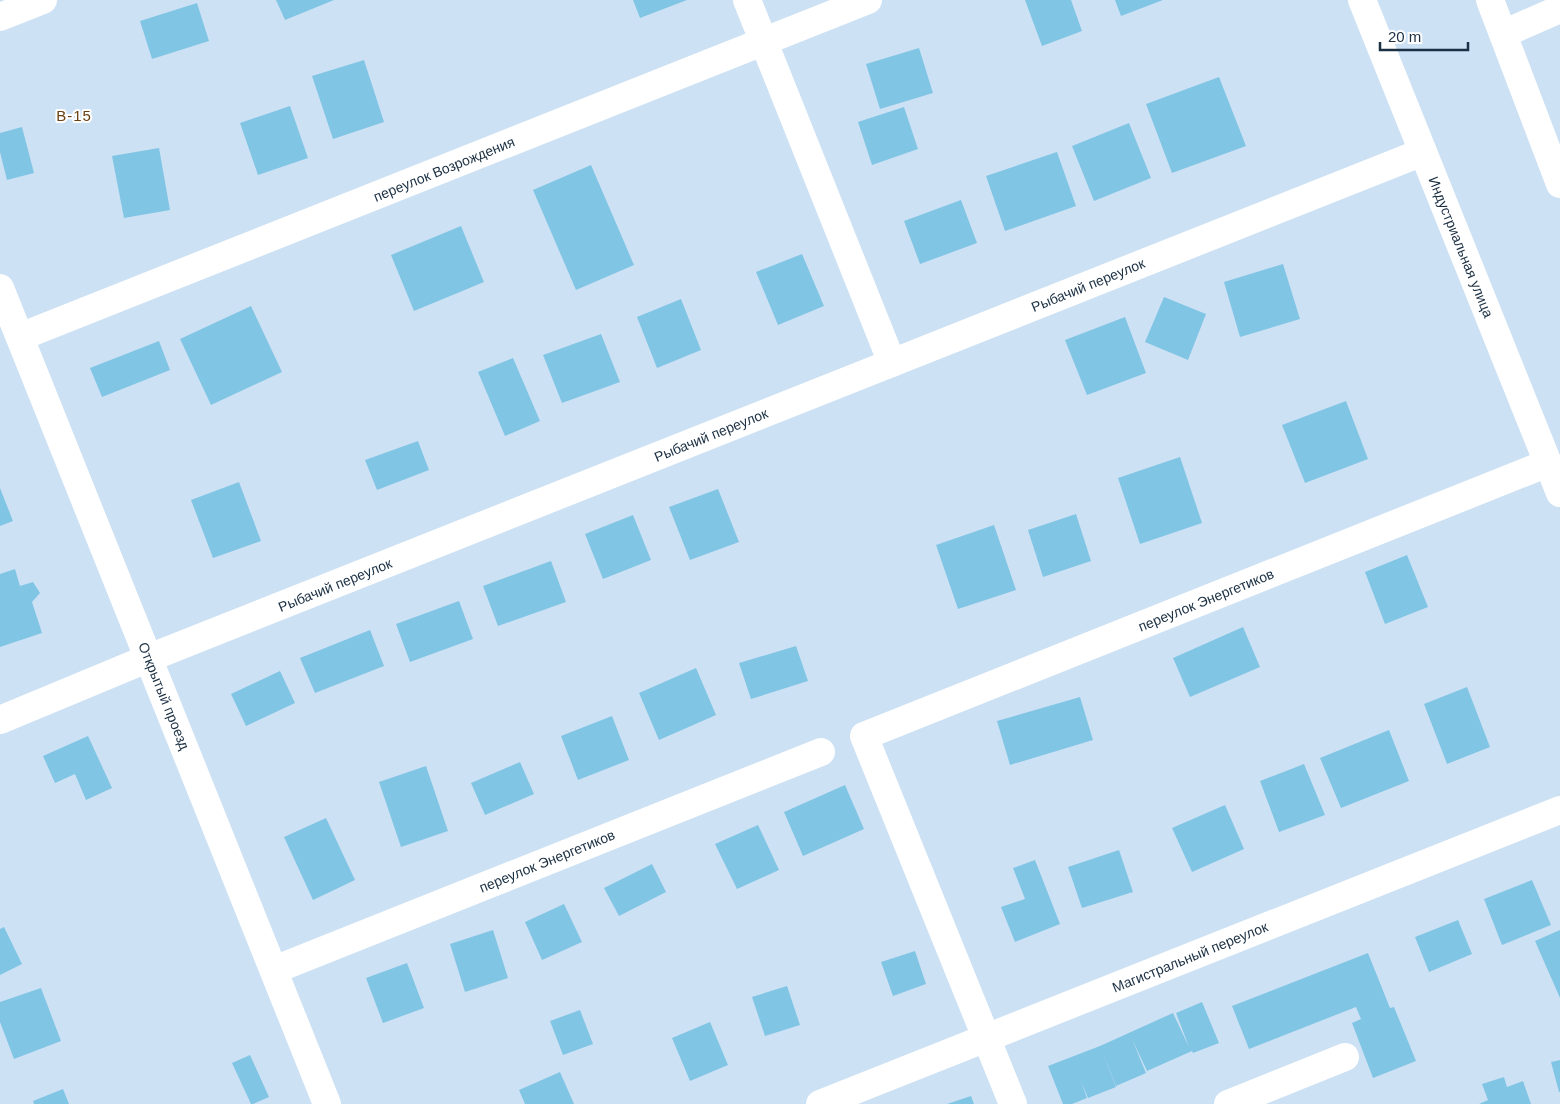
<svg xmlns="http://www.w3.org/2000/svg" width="1560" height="1104" font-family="Helvetica,sans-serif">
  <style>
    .building { fill: #81c5e4 }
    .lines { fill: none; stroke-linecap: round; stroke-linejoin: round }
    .minor { stroke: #fff; stroke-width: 28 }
    .labels { text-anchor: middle; stroke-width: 4; stroke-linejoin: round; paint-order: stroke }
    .street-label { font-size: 14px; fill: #1b3043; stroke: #fff }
    .neighbourhood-label { font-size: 15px; letter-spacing: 1px; fill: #684213; stroke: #fff }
  </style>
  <rect width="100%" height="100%" fill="#cde1f5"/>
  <g class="building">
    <polygon points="276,0 334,0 285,20"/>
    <polygon points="633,0 687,0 640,18"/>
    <polygon points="1025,0 1071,0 1082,31 1042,46"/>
    <polygon points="1115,0 1163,0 1121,16"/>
    <polygon points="197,3 209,41 152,59 140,21"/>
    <polygon points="919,48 933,93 880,109 866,64"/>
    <polygon points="364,60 384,122 333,139 312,76"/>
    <polygon points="1219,77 1246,146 1172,173 1146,104"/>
    <polygon points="290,106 308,158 258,175 240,123"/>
    <polygon points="904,107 918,149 872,165 858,122"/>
    <polygon points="1129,123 1151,178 1094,201 1072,146"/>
    <polygon points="22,127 34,173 7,180 0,152 0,133"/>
    <polygon points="159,148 170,210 124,218 112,156"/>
    <polygon points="1057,152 1076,206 1005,231 986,176"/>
    <polygon points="591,165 634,265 576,290 533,190"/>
    <polygon points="961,200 977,243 920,264 904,221"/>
    <polygon points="461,226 484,282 414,311 391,255"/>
    <polygon points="802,254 824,306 778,325 756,272"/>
    <polygon points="1283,264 1300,319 1240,337 1224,282"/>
    <polygon points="1164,297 1206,314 1188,360 1145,342"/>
    <polygon points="681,299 701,350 657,368 637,317"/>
    <polygon points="251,306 282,372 211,405 180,339"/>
    <polygon points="1125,317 1146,373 1087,395 1065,340"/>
    <polygon points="601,334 620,382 562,403 543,355"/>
    <polygon points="159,341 170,370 102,397 90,368"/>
    <polygon points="513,358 540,421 505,436 478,372"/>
    <polygon points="1346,401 1368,459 1305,483 1282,425"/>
    <polygon points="418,441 429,470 377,490 365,460"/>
    <polygon points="1180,457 1202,523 1140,544 1118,478"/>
    <polygon points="239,482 261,541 213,558 191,500"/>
    <polygon points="0,488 13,521 0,526"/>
    <polygon points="718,489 739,542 690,560 669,507"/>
    <polygon points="1076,514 1091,561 1043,577 1028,530"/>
    <polygon points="633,515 651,560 603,579 585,534"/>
    <polygon points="994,525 1016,590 958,609 936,545"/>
    <polygon points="1407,555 1428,607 1385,624 1365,572"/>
    <polygon points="551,561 566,602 498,626 483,586"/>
    <polygon points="15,569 20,586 33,582 40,593 32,602 42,633 0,647 0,574"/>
    <polygon points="459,601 473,639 410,662 396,624"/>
    <polygon points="1243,627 1260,667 1190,697 1173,658"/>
    <polygon points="370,630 384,666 315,693 300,658"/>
    <polygon points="796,646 808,681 751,699 739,663"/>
    <polygon points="696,668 716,715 659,740 639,693"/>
    <polygon points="280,671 295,703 246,726 231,694"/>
    <polygon points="1467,687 1490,747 1447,764 1424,704"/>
    <polygon points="1080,697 1093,740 1010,765 997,721"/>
    <polygon points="612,716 629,760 578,780 561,736"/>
    <polygon points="1389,730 1409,781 1341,808 1320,758"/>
    <polygon points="88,736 112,788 86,800 75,774 55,783 43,756"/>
    <polygon points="520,762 534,794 485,815 471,783"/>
    <polygon points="1304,764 1325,815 1279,832 1260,781"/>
    <polygon points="426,766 448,831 401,847 379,782"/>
    <polygon points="845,785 864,829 803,856 784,812"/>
    <polygon points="1225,805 1244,849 1192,872 1172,828"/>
    <polygon points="326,818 355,880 313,900 284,837"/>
    <polygon points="758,825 779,870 737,889 715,844"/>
    <polygon points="1119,850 1133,892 1082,908 1068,867"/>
    <polygon points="1035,860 1060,924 1015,942 1001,907 1025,899 1013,868"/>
    <polygon points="652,864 666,892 619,916 604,888"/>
    <polygon points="1532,880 1551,925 1502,945 1484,899"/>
    <polygon points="564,904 582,942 542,960 525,922"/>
    <polygon points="1458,920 1472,954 1429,972 1415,937"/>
    <polygon points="4,927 22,964 0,975 0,929"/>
    <polygon points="493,930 508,978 465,992 450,944"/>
    <polygon points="1560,930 1560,998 1535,941"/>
    <polygon points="915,951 926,984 893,996 881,962"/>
    <polygon points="1368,953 1390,1008 1394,1007 1416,1061 1373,1078 1352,1023 1361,1019 1356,1007 1249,1049 1232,1006"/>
    <polygon points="407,963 424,1008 383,1023 366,978"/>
    <polygon points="787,986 800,1025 765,1036 752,997"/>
    <polygon points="41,988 61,1041 14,1059 0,1022 0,1002"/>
    <polygon points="1202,1002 1219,1043 1193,1053 1192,1051 1147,1071 1132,1039 1146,1073 1116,1086 1102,1051 1116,1087 1088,1098 1081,1081 1087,1098 1072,1104 1063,1104 1048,1066 1100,1046 1173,1013 1189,1047 1176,1013"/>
    <polygon points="580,1010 593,1044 563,1055 550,1021"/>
    <polygon points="710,1022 728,1065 690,1081 672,1038"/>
    <polygon points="250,1055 269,1097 253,1104 251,1104 232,1063"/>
    <polygon points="1560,1060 1560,1092 1559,1092 1551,1062"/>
    <polygon points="560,1072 574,1104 525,1104 519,1090"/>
    <polygon points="1504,1077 1507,1087 1523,1081 1531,1104 1479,1104 1488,1100 1482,1084"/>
    <polygon points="63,1089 69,1104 34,1104 33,1101"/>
    <polygon points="971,1096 974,1104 947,1104"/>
  </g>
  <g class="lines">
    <g class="minor">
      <polyline points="747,0 892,363"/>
      <polyline points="1362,0 1560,493"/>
      <polyline points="1490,0 1560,184"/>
      <polyline points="0,17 43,0"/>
      <polyline points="1503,34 1560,9"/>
      <polyline points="0,288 327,1104"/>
      <polyline points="20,337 868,0"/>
      <polyline points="0,720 149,658 1423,152"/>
      <polyline points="274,970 821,752"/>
      <polyline points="820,1104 1560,810"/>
      <polyline points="1013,1104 864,736 1548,463"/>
      <polyline points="1228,1104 1345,1057"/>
    </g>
  </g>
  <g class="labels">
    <g class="street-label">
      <text transform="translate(444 169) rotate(-22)" y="5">переулок Возрождения</text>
      <text transform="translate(1461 247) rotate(68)" y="5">Индустриальная улица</text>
      <text transform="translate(1088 285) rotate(-22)" y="5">Рыбачий переулок</text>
      <text transform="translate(711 435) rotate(-22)" y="5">Рыбачий переулок</text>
      <text transform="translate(335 585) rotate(-22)" y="5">Рыбачий переулок</text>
      <text transform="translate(1206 600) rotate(-22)" y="5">переулок Энергетиков</text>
      <text transform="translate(164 696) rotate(68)" y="5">Открытый проезд</text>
      <text transform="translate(547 861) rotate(-22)" y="5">переулок Энергетиков</text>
      <text transform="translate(1190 957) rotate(-22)" y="5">Магистральный переулок</text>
    </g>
    <g class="neighbourhood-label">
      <text x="74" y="121">В-15</text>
    </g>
  </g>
  <path d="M1380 42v8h88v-8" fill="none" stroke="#1b3043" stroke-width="2.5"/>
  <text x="1388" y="42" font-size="15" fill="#1b3043" stroke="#ffffff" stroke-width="4" paint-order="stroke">20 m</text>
</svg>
